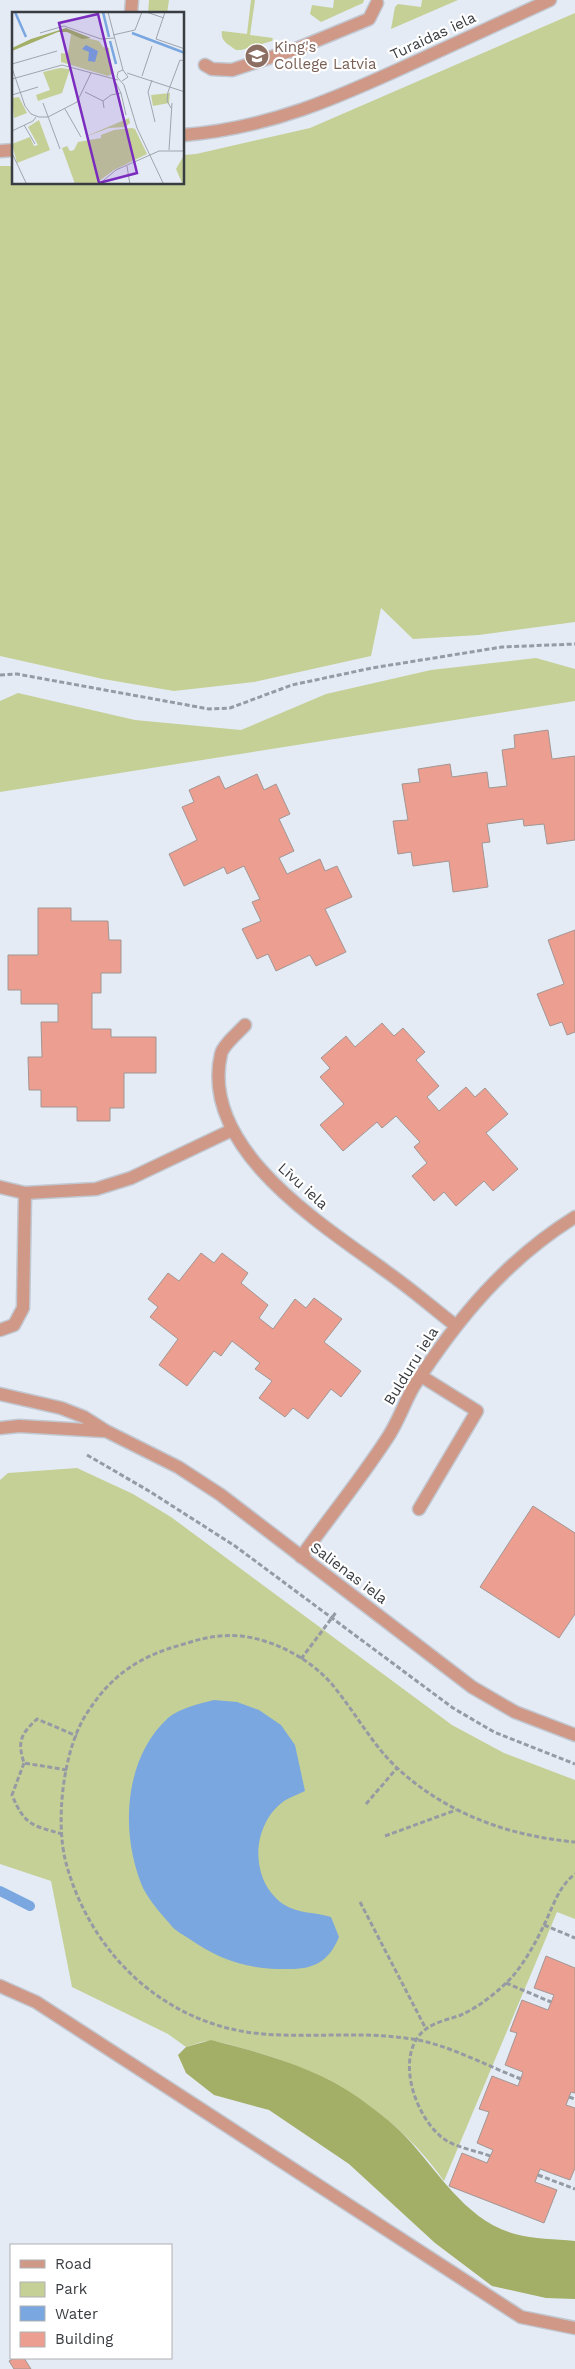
<svg xmlns="http://www.w3.org/2000/svg" width="575" height="2369" font-family="'Work Sans',sans-serif">
  <style>
    .green { fill: #c5d096 }
    .forest { fill: #a3af67 }
    .water { fill: #7aa7df }
    .lines { fill: none; stroke-linecap: round; stroke-linejoin: round }
    .stream { stroke: #7aa7df; stroke-width: 10 }
    .building { fill: #ec9e90; stroke: #a29693 }
    .lane-casing { stroke: #c2c8d1; stroke-width: 15 }
    .street-casing { stroke: #c2c8d1; stroke-width: 15 }
    .path { stroke: #969ba3; stroke-width: 3; stroke-dasharray: 5 2.5; stroke-linecap: butt }
    .lane { stroke: #cf9887; stroke-width: 12 }
    .street { stroke: #cf9887; stroke-width: 12 }
    .labels { text-anchor: middle; stroke-width: 4.5; stroke-linejoin: round; paint-order: stroke }
    .street-label { font-size: 15px; fill: #393c40; stroke: #fff }
    .education-label { font-size: 15px; fill: #785e54; stroke: #fff; text-anchor: start }
    .inset-river { fill: none; stroke: #7aa7df; stroke-width: 2.5 }
    .inset-road { fill: none; stroke: #a0a5ad; stroke-width: 1 }
    .view { fill: #7b2cbf; fill-opacity: 0.15; stroke: #7b2cbf; stroke-width: 2.5 }
    .inset-edge { fill: none; stroke: #393c40; stroke-width: 2.5 }
  </style>
  <rect width="100%" height="100%" fill="#e4ebf5"/>
  <g class="green">
    <polygon points="149,0 169,0 167,14 148,14"/>
    <path d="M251 0H255L250 35 273 38 272 41 241 50H236C228 44 220 41 222 31L247 34Z"/>
    <polygon points="334,0 364,0 363,3 321,22 310,14 312,5 333,8"/>
    <polygon points="422,0 458,0 391,29 395,7 398,4 421,7"/>
    <polygon points="575,13 575,622 479,635 413,639 381,608 371,656 254,682 174,691 103,679 0,656 0,166 14,166 14,184 184,184 184,155 196,154 310,128"/>
    <polygon points="536,658 575,669 575,701 0,792 0,701 18,693 135,720 241,730 326,694 431,670"/>
    <path d="M77 1468 133 1494 171 1517 452 1725 504 1753 575 1780V1919L557 1912 444 2181C398 2114 323 2069 245 2049 235 2046 223 2042 212 2041 204 2040 194 2045 186 2047L168 2034 72 1987 51 1881 0 1864V1480L8 1473Z"/>
  </g>
  <path class="forest" d="M211 2040C262 2053 315 2067 359 2098 374 2109 392 2122 406 2137 438 2171 466 2221 515 2234 534 2239 555 2239 575 2241V2299L546 2298 492 2286 435 2243 349 2164 269 2110 214 2095 186 2073 178 2055 186 2047Z"/>
  <path class="water" d="M214 1700 237 1702 259 1710 281 1725 295 1745 305 1791C299 1794 290 1797 284 1801 251 1825 249 1880 283 1904 298 1914 316 1912 331 1917L339 1937C328 1964 311 1970 283 1969 246 1969 218 1959 188 1938 182 1934 174 1930 170 1924 161 1914 149 1900 143 1888 120 1835 123 1759 168 1718 180 1708 199 1704 214 1700Z"/>
  <g class="lines">
    <polyline class="stream" points="0,1891 30,1906"/>
  </g>
  <g class="building">
    <polygon points="548,730 552,759 575,756 575,840 547,844 544,824 524,826 523,819 487,824 490,842 482,843 488,887 453,892 449,861 413,866 411,852 398,854 393,821 408,820 402,784 420,782 418,769 450,764 452,777 487,772 489,788 507,786 502,750 515,748 514,735"/>
    <polygon points="257,774 264,790 276,784 290,814 279,819 294,851 279,858 287,874 320,859 325,871 337,866 352,897 325,909 346,952 316,966 310,955 276,971 268,954 257,959 242,929 261,921 252,902 260,899 244,866 227,874 224,867 184,886 169,854 197,840 182,807 194,802 189,790 219,776 225,789"/>
    <polygon points="38,908 71,908 71,921 108,921 109,940 121,940 121,973 101,973 101,993 92,993 92,1029 111,1029 111,1037 156,1037 156,1073 124,1073 124,1108 110,1108 110,1121 77,1121 77,1107 41,1107 41,1090 29,1090 28,1057 42,1057 41,1022 58,1022 58,1004 21,1004 21,990 8,990 8,955 38,955"/>
    <polygon points="575,930 575,1032 567,1035 562,1022 550,1026 537,994 564,984 548,940"/>
    <polygon points="382,1023 394,1036 403,1028 425,1052 416,1060 439,1086 427,1097 439,1111 466,1087 475,1097 485,1088 508,1114 486,1133 518,1169 493,1191 484,1181 456,1206 444,1192 434,1201 412,1176 427,1163 414,1147 420,1142 396,1116 382,1128 377,1122 343,1151 320,1125 344,1104 320,1077 330,1068 321,1058 346,1036 355,1047"/>
    <polygon points="201,1253 214,1263 222,1253 248,1273 241,1283 268,1305 259,1318 273,1329 295,1299 306,1308 314,1298 342,1319 324,1342 361,1371 341,1397 331,1389 308,1419 293,1408 285,1417 259,1398 272,1381 255,1369 260,1363 232,1341 221,1356 214,1351 187,1386 159,1365 178,1339 150,1317 158,1307 148,1299 168,1273 179,1281"/>
    <polygon points="533,1506 575,1533 575,1614 559,1638 480,1587"/>
    <polygon points="546,1956 575,1968 575,2093 571,2092 566,2105 575,2108 575,2168 570,2180 540,2169 535,2182 557,2190 544,2223 449,2186 462,2153 487,2163 493,2150 477,2143 489,2112 479,2109 492,2076 518,2086 523,2072 505,2065 517,2033 510,2031 522,2000 548,2010 554,1995 534,1988"/>
    <polygon points="15,2358 24,2358 31,2369 14,2369 9,2361"/>
  </g>
  <g class="lines">
    <defs>
      <g id="lane">
        <polyline points="131,14 132,0"/>
        <polyline points="205,65 212,69 232,70 296,49 369,19 377,3"/>
        <polyline points="419,1509 477,1411 421,1376"/>
      </g>
      <g id="street">
        <path d="M184 135C270 128 337 98 415 62 460 41 505 21 550 0"/>
        <polyline points="0,151 14,150"/>
        <path d="M245 1025C238 1033 223 1045 221 1054 199 1149 323 1225 387 1272 411 1289 433 1308 456 1326"/>
        <polyline points="0,1187 25,1193 96,1189 131,1178 232,1130"/>
        <polyline points="0,1330 14,1325 23,1308 25,1193"/>
        <polyline points="0,1394 61,1408 84,1417 106,1431 178,1467 221,1495 472,1687 515,1712 575,1735"/>
        <polyline points="0,1428 19,1426 103,1431"/>
        <path d="M301 1557C329 1518 360 1480 386 1440 398 1423 404 1403 414 1386 458 1318 506 1260 575 1217"/>
        <polyline points="0,1986 36,2002 521,2317 575,2328"/>
      </g>
    </defs>
    <use href="#lane" class="lane-casing"/>
    <use href="#street" class="street-casing"/>
    <g class="path">
      <polyline points="0,675 17,674 209,709 230,708 292,685 372,668 502,647 575,644"/>
      <polyline points="87,1455 149,1491 235,1546 453,1708 494,1732 575,1764"/>
      <polyline points="301,1659 337,1611"/>
      <path d="M24 1763 12 1795C25 1826 32 1825 62 1834"/>
      <path d="M67 1770 24 1763C17 1741 21 1734 37 1719L77 1736"/>
      <polyline points="366,1804 397,1768"/>
      <polyline points="385,1836 456,1810"/>
      <polyline points="360,1902 426,2029"/>
      <polyline points="544,1925 575,1938"/>
      <polyline points="506,1983 551,2002"/>
      <path d="M521 2079C487 2066 447 2044 412 2039 362 2031 313 2038 263 2034 166 2026 91 1955 66 1863 55 1822 63 1749 87 1713 112 1674 140 1656 184 1644 203 1638 221 1634 241 1636 276 1640 314 1661 335 1688 356 1714 371 1742 394 1765 444 1813 508 1836 575 1842"/>
      <polyline points="569,2097 575,2099"/>
      <path d="M490 2156C477 2151 459 2148 447 2141 416 2122 392 2054 426 2029 435 2022 450 2019 461 2015 479 2007 499 1991 512 1977 525 1962 536 1942 544 1925 553 1907 558 1887 575 1874"/>
      <polyline points="538,2175 575,2189"/>
    </g>
    <use href="#lane" class="lane"/>
    <use href="#street" class="street"/>
  </g>
  <defs>
    <symbol id="school-disc" viewBox="-11 -11 22 22"><circle r="9.5" fill="#8d6e63" stroke="#fff"/><path d="M0-5L7-2L0 1L-7-2ZM-4 1L0 2.5L4 1V4Q0 6-4 4Z" fill="#fff"/></symbol>
  </defs>
  <g fill-rule="evenodd">
    <use href="#school-disc" x="243" y="42" width="28" height="28"/>
  </g>
  <g class="labels">
    <g class="street-label">
      <text transform="translate(433 36) rotate(-25)" y="5">Turaidas iela</text>
      <text transform="translate(303 1186) rotate(42)" y="5">Līvu iela</text>
      <text transform="translate(411 1366) rotate(-58)" y="5">Bulduru iela</text>
      <text transform="translate(349 1573) rotate(37)" y="5">Salienas iela</text>
    </g>
    <g class="education-label">
      <text x="274" y="52">King's<tspan x="274" dy="17">College Latvia</tspan></text>
    </g>
  </g>
  <g transform="translate(12 12)">
    <rect width="172" height="172" fill="#e4ebf5"/>
    <path d="M59 22 87 29 91 35 97 36 100 62 96 64 49 50V41L56 42ZM48 56 58 57 50 81 26 89 24 83 38 78 31 60ZM158 81 157 91 141 94 139 83ZM7 85 15 101 2 106 0 86ZM117 106 118 111 113 115 97 116 70 126ZM27 108 38 138 5 151 0 132 18 125 22 134 26 133 16 115ZM120 116 123 117 135 142 102 158 83 172H63L50 136 55 134 58 139 62 138 66 130 89 126V123L102 118ZM172 143 173 172 171 173 164 157Z" fill="#c5d096"/>
    <path d="M54 16 79 26 70 27 55 20H46L0 39V36L19 27Z" fill="#a3af67"/>
    <path d="M74 33 86 39 83 50 76 49 77 40 70 37Z" fill="#7aa7df"/>
    <path class="inset-river" d="M3 0 14 25M91 0 97 25M120 21 173 41M98 29 104 52"/>
    <path class="inset-road" d="M96 0 111 58M134 0 152 6M153 0 144 27 173 37M28 21 52 14 89 27 102 26M101 23 123 18 130 0M0 52 45 39M0 56 13 94 19 102 27 105H36L65 90 79 61M115 61 173 80M130 64 140 34M0 67 50 53 106 68M140 68 136 80 143 110M110 69 116 65 111 58 106 60 105 65 112 73 125 116 152 173M73 80 91 89 92 96M104 81V71L109 81M0 83 26 75M91 89 99 83 109 81 114 103M31 91 48 137M159 96 155 89 156 80 168 48 173 49M53 97 69 125M12 113 23 132M0 119 21 109 24 105M157 138 160 91M0 141 15 173M115 154 118 173M86 173 104 158 147 139H173"/>
    <path class="view" d="M86 2 125 161 87 171 47 11Z"/>
    <rect width="172" height="172" class="inset-edge"/>
  </g>
  <rect x="10" y="2244" width="162" height="115" fill="#ffffff" stroke="#b0b1b3"/>
  <rect x="20" y="2260" width="25" height="8" fill="#cf9887" stroke="#b0b1b3"/>
  <text x="55" y="2269" font-size="15" fill="#393c40">Road</text>
  <rect x="20" y="2282" width="25" height="15" fill="#c5d096" stroke="#b0b1b3"/>
  <text x="55" y="2294" font-size="15" fill="#393c40">Park</text>
  <rect x="20" y="2306" width="25" height="15" fill="#7aa7df" stroke="#b0b1b3"/>
  <text x="55" y="2319" font-size="15" fill="#393c40">Water</text>
  <rect x="20" y="2332" width="25" height="15" fill="#ec9e90" stroke="#b0b1b3"/>
  <text x="55" y="2344" font-size="15" fill="#393c40">Building</text>
</svg>
